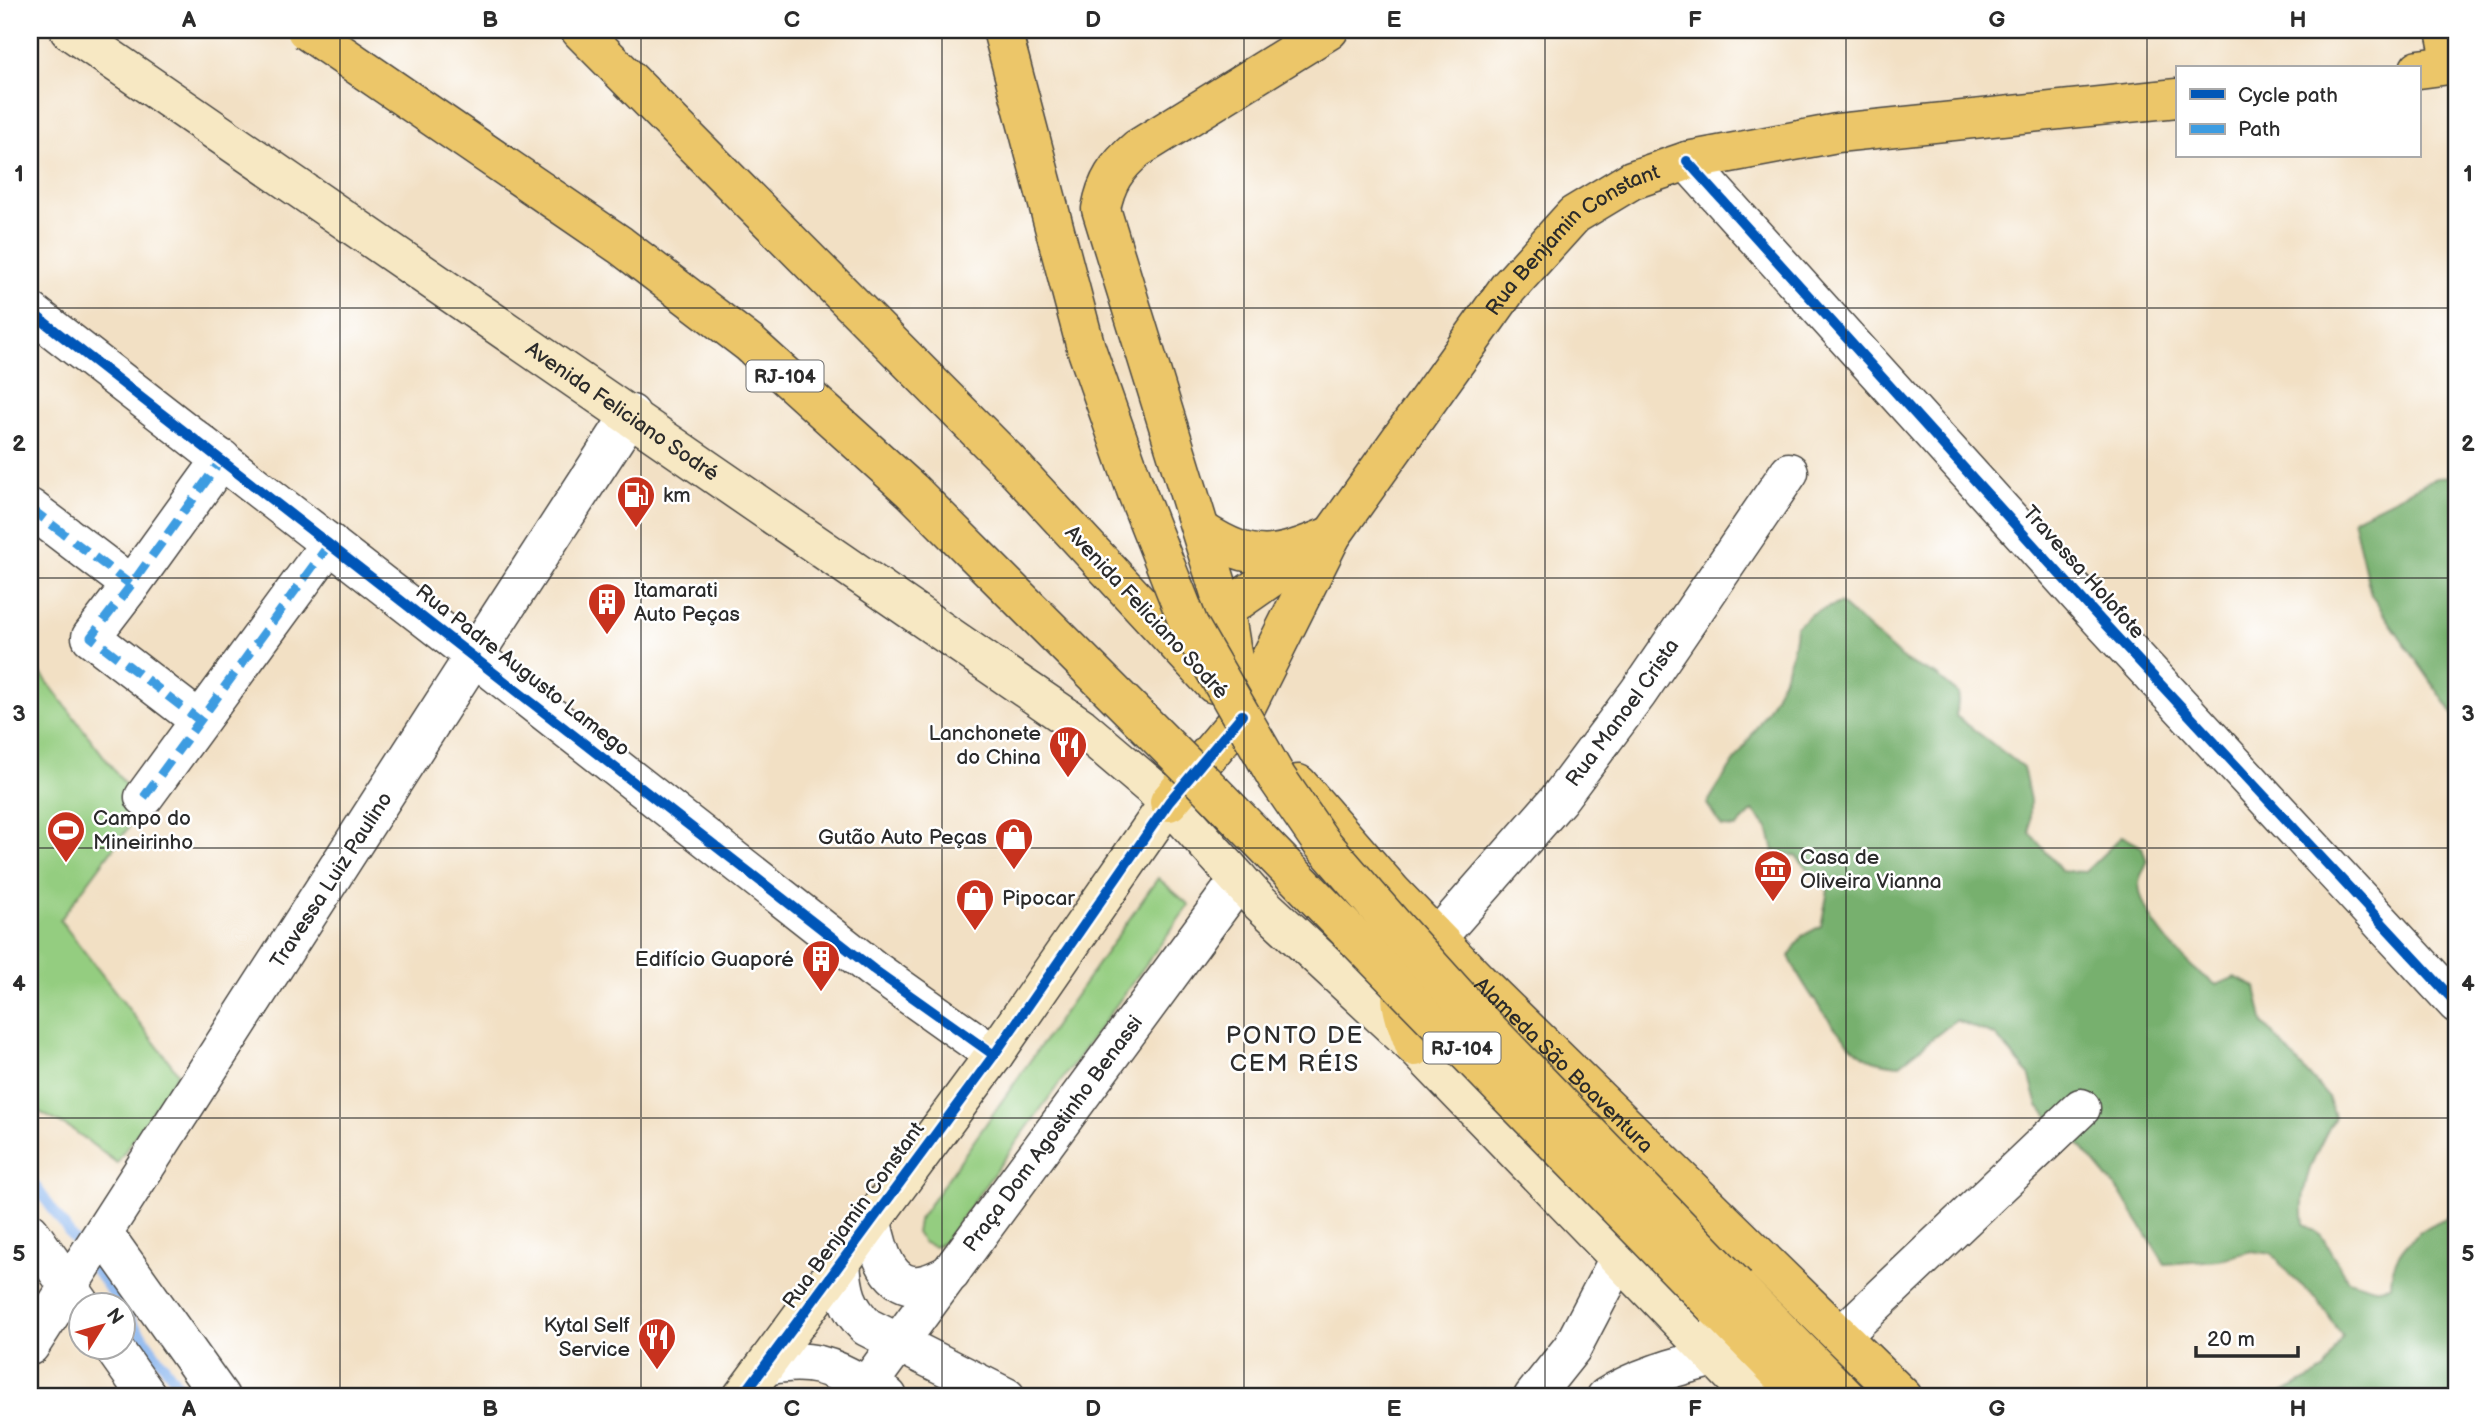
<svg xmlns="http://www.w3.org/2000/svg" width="2487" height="1427" font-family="'Balsamiq Sans',sans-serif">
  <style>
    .green { fill: #94cd80; stroke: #607c56; stroke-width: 2 }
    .forest { fill: #77b06e; stroke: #516e4c; stroke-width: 2 }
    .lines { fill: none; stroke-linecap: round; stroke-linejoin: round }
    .stream { stroke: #82b1ed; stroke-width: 10 }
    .minor-casing { stroke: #494642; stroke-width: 41 }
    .tertiary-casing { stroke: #494642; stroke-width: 41 }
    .secondary-casing { stroke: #494642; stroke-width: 41 }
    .primary-casing { stroke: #494642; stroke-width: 41 }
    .motorway-casing { stroke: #494642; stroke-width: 41 }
    .minor { stroke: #fff; stroke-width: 38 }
    .tertiary { stroke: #fff; stroke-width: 38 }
    .secondary { stroke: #f7e8c3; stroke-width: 38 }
    .primary { stroke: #ecc669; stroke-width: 38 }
    .motorway { stroke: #ecc669; stroke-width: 38 }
    .motorway-bridge-casing { stroke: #494642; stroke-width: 41; stroke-linecap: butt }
    .motorway-bridge { stroke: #ecc669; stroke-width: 38 }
    .quiet { stroke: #3d9ce1; stroke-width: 9; stroke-dasharray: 18 9; stroke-linecap: butt }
    .cycleway-casing { stroke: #fff; stroke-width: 15 }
    .cycleway { stroke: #0057b8; stroke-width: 10 }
    .grid { fill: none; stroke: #2b2b2b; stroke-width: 2; stroke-opacity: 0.55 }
    .labels { text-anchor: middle; stroke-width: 5; stroke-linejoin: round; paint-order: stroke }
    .shield { fill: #fff; stroke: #6b6b6b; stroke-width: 2 }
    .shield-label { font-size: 19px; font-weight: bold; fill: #2b2b2b }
    .street-label { font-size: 21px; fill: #2b2b2b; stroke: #fff }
    .poi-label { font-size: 21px; fill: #2b2b2b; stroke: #fff; text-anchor: start }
    .quarter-label { font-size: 24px; letter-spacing: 2px; fill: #2b2b2b; stroke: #fff }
    .neatline { fill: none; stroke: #2b2b2b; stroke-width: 2.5 }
    .grid-label { font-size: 23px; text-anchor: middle; font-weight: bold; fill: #2b2b2b }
  </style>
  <rect width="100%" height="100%" fill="#fff"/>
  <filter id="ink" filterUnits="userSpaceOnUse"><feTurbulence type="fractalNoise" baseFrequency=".0143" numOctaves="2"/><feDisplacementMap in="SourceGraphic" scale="14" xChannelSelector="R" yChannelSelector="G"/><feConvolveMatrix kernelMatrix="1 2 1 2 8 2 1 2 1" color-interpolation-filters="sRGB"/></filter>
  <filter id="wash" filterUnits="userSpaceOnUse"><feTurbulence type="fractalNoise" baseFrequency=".00686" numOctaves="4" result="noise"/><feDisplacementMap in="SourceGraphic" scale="28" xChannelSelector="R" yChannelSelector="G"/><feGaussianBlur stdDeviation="1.57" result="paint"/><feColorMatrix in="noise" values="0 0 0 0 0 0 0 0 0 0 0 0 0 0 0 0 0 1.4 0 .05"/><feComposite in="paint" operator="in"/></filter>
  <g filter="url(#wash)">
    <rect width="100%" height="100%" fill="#f2e0c4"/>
    <g class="green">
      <polygon points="30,659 143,808 60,920 178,1073 117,1163 73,1130 30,1107"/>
      <polygon points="1158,878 1189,905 944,1242 934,1247 924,1243 916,1233 918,1221"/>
    </g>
    <g class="forest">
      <polygon points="2457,476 2457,719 2371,595 2353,519 2437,477"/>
      <path d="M1840 603 1905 661 1936 675 1959 694 1956 716 2023 767 2030 800V833L2062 871 2085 872 2122 836 2142 847 2147 862C2145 868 2139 877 2139 883 2140 916 2189 971 2217 985L2235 977 2256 987 2264 1024 2328 1097 2335 1117C2316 1152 2298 1183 2304 1224L2321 1235 2348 1280 2374 1288 2391 1285C2391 1246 2423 1226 2456 1214L2457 1397H2275L2324 1371 2342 1336 2317 1299 2291 1276 2272 1254 2252 1251 2218 1260 2165 1264 2121 1194 2082 1148 2038 1106 2029 1074 1996 1036 1956 1020 1899 1065C1891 1064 1881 1063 1873 1060 1845 1051 1801 983 1789 956L1802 936 1821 926 1828 890 1796 856 1774 851 1768 828 1753 811 1736 828 1722 827 1707 804C1738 750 1792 692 1796 627L1811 614Z"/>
    </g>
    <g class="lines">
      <g class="stream">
        <polyline points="30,1178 82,1251"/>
        <polyline points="91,1264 120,1304"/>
        <polyline points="122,1308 187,1397"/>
      </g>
    </g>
  </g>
  <g filter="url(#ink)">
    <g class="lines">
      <defs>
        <g id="minor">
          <polyline points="1687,161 2100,619 2457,1004"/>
          <polyline points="30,311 474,656 30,1346"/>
          <polyline points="30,508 131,585 222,459"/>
          <polyline points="131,585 91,637 199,720"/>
          <polyline points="144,797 330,543"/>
          <path id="s1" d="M1437 938 1558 800 1638 693 1789 472"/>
          <path d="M872 1221C877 1248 888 1293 925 1284 934 1282 943 1277 951 1273"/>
          <polyline points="30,1232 81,1304"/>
          <polyline points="104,1234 220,1397"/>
          <path d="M841 1263C843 1291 846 1307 867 1327L1006 1397"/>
          <polyline points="1841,1336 2081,1108"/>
          <polyline points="112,1346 148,1397"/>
          <path d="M766 1366C823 1354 839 1374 888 1397"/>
          <path id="s2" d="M866 1387 1239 880"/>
          <polyline points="1533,1397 1572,1348 1618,1260"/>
          <path d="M1606 1397C1639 1376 1676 1367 1714 1357"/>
        </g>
        <polyline id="tertiary" points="631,414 474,656 873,969 994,1055"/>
        <g id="secondary">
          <path id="s3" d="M69 30 1081 727 1169 802 1257 900 1415 1047 1753 1397"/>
          <polyline points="742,1397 994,1055 1169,802"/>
        </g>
        <g id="primary">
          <polyline points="580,30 1005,458 1214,684"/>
          <polyline points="2445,30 2452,64"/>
          <polyline points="2419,69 2457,64"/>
          <polyline points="1196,622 1225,610 1322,542"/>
          <path id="s4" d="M1298 784 1392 892 1479 982 1903 1397"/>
          <path id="s5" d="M1169 802 1242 715 1332 535 1508 288 1574 215 1632 180 1687 161 1837 133 2177 98"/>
          <path d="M1415 969C1389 990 1406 1021 1415 1047"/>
        </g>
        <g id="motorway">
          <path d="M1202 531C1255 565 1276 558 1332 535"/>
          <path d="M1242 714 1225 610 1101 209C1106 182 1116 167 1137 149L1329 30"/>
          <polyline points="1737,1287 1846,1397"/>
          <polyline points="1716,1308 1803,1397"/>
        </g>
      </defs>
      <use href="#minor" class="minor-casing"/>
      <use href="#tertiary" class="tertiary-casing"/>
      <use href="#secondary" class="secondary-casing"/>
      <use href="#primary" class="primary-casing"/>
      <use href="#motorway" class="motorway-casing"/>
      <use href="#minor" class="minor"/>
      <use href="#tertiary" class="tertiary"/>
      <use href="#secondary" class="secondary"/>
      <use href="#primary" class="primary"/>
      <use href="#motorway" class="motorway"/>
      <defs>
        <g id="motorway-bridge">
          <polyline points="306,30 620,245 750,344 912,491 1209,788 1716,1308"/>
          <polyline points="1002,30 1086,348 1137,493 1189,625 1277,778 1321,842 1394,926 1478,1019 1737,1287"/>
        </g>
      </defs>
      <use href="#motorway-bridge" class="motorway-bridge-casing"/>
      <use href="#motorway-bridge" class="motorway-bridge"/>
      <g class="quiet">
        <polyline points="30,508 131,585 222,459"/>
        <polyline points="131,585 91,637 199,720"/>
        <polyline points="144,797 330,543"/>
      </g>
      <defs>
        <g id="cycleway">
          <polyline points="1687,161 2100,619 2457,1004"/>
          <polyline points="30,311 873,969 994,1055"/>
          <polyline points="742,1397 994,1055 1169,802 1242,715"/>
        </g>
      </defs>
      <use href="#cycleway" class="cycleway-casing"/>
      <use href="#cycleway" class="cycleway"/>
    </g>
  </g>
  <path class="grid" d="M340 30V1397M641 30V1397M942 30V1397M1244 30V1397M1545 30V1397M1846 30V1397M2147 30V1397M30 308H2457M30 578H2457M30 848H2457M30 1118H2457"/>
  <defs>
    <symbol id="fuel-pin" viewBox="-11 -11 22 30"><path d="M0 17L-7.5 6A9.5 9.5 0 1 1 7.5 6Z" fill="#c8321e" stroke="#fff"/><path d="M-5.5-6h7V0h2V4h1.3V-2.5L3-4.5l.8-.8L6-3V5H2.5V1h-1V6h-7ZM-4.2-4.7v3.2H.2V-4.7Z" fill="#fff"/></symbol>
    <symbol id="building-pin" viewBox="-11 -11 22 30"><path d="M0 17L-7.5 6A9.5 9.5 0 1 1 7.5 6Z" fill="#c8321e" stroke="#fff"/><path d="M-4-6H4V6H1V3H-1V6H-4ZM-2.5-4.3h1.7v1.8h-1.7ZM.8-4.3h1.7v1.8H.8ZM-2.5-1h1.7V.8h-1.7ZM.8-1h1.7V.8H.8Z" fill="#fff"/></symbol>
    <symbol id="restaurant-pin" viewBox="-11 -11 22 30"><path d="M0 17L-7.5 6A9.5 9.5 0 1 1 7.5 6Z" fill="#c8321e" stroke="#fff"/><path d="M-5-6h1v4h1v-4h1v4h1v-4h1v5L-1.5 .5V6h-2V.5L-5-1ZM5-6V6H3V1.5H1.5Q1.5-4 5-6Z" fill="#fff"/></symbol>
    <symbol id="stadium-pin" viewBox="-11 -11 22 30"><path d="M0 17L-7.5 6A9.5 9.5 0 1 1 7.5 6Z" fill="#c8321e" stroke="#fff"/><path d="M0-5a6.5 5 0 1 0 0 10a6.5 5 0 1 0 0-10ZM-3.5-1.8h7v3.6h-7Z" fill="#fff"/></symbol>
    <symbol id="shop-pin" viewBox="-11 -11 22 30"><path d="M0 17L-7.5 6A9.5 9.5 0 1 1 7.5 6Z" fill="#c8321e" stroke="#fff"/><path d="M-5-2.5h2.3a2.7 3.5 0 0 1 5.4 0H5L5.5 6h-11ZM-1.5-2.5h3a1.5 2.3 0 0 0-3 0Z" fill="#fff"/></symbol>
    <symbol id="museum-pin" viewBox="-11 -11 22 30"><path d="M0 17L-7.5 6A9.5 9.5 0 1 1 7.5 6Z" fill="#c8321e" stroke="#fff"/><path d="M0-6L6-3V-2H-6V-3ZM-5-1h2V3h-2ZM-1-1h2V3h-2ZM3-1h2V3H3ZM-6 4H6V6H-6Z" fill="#fff"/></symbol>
  </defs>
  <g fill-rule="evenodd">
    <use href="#fuel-pin" x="614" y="473" width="44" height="60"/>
    <use href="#building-pin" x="585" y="580" width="44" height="60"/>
    <use href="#restaurant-pin" x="1046" y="723" width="44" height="60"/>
    <use href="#stadium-pin" x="44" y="808" width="44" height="60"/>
    <use href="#shop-pin" x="992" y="815" width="44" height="60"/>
    <use href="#museum-pin" x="1751" y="847" width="44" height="60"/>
    <use href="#shop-pin" x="953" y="876" width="44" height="60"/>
    <use href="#building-pin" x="799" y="937" width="44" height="60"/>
    <use href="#restaurant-pin" x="635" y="1315" width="44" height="60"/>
  </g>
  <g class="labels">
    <g class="shield">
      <rect x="746.5" y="360.5" width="77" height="31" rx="5"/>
      <rect x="1423.5" y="1032.5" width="77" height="31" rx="5"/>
    </g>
    <g class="shield-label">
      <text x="785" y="383">RJ-104</text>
      <text x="1462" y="1055">RJ-104</text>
    </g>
    <g class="street-label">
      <text dy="7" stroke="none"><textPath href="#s5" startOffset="700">Rua Benjamin Constant</textPath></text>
      <text dy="7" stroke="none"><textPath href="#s3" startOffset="672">Avenida Feliciano Sodré</textPath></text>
      <text transform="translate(2084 572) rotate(48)" y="7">Travessa Holofote</text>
      <text transform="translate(1147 612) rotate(47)" y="7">Avenida Feliciano Sodré</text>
      <text transform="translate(523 670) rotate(38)" y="7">Rua Padre Augusto Lamego</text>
      <text dy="7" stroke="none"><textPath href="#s1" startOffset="292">Rua Manoel Crista</textPath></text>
      <text transform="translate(331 880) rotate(-57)" y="7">Travessa Luiz Paulino</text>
      <text dy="7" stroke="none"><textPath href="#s4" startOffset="387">Alameda São Boaventura</textPath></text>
      <text dy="7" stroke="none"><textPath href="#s2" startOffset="315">Praça Dom Agostinho Benassi</textPath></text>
      <text transform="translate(853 1215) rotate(-54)" y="7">Rua Benjamin Constant</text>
    </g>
    <g class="poi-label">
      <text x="663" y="502">km</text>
      <text x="634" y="597">Itamarati<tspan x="634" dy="24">Auto Peças</tspan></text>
      <text x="1041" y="740" text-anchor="end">Lanchonete<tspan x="1041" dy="24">do China</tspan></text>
      <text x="93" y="825">Campo do<tspan x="93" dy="24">Mineirinho</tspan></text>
      <text x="987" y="844" text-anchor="end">Gutão Auto Peças</text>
      <text x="1800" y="864">Casa de<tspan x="1800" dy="24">Oliveira Vianna</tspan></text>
      <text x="1002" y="905">Pipocar</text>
      <text x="794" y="966" text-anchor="end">Edifício Guaporé</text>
      <text x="630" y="1332" text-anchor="end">Kytal Self<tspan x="630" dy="24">Service</tspan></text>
    </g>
    <g class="quarter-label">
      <text x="1295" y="1043">PONTO DE<tspan x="1295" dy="28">CEM RÉIS</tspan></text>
    </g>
  </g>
  <rect width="2487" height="1427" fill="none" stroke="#fff" stroke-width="77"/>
  <rect x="2176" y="66" width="245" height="91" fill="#ffffff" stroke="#aaaaaa" stroke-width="2"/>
  <rect x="2190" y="89" width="35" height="10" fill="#0057b8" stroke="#aaaaaa" stroke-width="2"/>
  <text x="2238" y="102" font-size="21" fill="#2b2b2b">Cycle path</text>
  <rect x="2190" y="124" width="35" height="10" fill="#3d9ce1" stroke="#aaaaaa" stroke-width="2"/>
  <text x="2238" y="136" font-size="21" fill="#2b2b2b">Path</text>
  <g transform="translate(102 1326) rotate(53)"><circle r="33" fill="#ffffff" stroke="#aaaaaa" stroke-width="2"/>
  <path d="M0-5L12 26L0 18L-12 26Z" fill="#c8321e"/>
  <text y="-10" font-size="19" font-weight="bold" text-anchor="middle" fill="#2b2b2b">N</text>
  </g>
  <path d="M2196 1346v10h102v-10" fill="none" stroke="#2b2b2b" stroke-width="3.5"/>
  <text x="2207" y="1346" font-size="21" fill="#2b2b2b" stroke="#ffffff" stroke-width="5" paint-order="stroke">20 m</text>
  <rect x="38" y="38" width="2410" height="1350" class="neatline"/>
  <g class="grid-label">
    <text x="189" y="27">A</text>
    <text x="490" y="27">B</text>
    <text x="792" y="27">C</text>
    <text x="1093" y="27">D</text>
    <text x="1394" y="27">E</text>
    <text x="1695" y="27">F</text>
    <text x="1997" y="27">G</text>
    <text x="2298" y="27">H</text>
    <text x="19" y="181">1</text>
    <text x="2468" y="181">1</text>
    <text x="19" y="451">2</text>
    <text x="2468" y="451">2</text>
    <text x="19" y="721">3</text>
    <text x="2468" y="721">3</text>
    <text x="19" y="991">4</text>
    <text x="2468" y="991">4</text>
    <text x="19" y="1261">5</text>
    <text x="2468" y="1261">5</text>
    <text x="189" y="1416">A</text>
    <text x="490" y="1416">B</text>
    <text x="792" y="1416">C</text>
    <text x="1093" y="1416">D</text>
    <text x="1394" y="1416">E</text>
    <text x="1695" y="1416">F</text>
    <text x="1997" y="1416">G</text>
    <text x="2298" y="1416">H</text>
  </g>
</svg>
